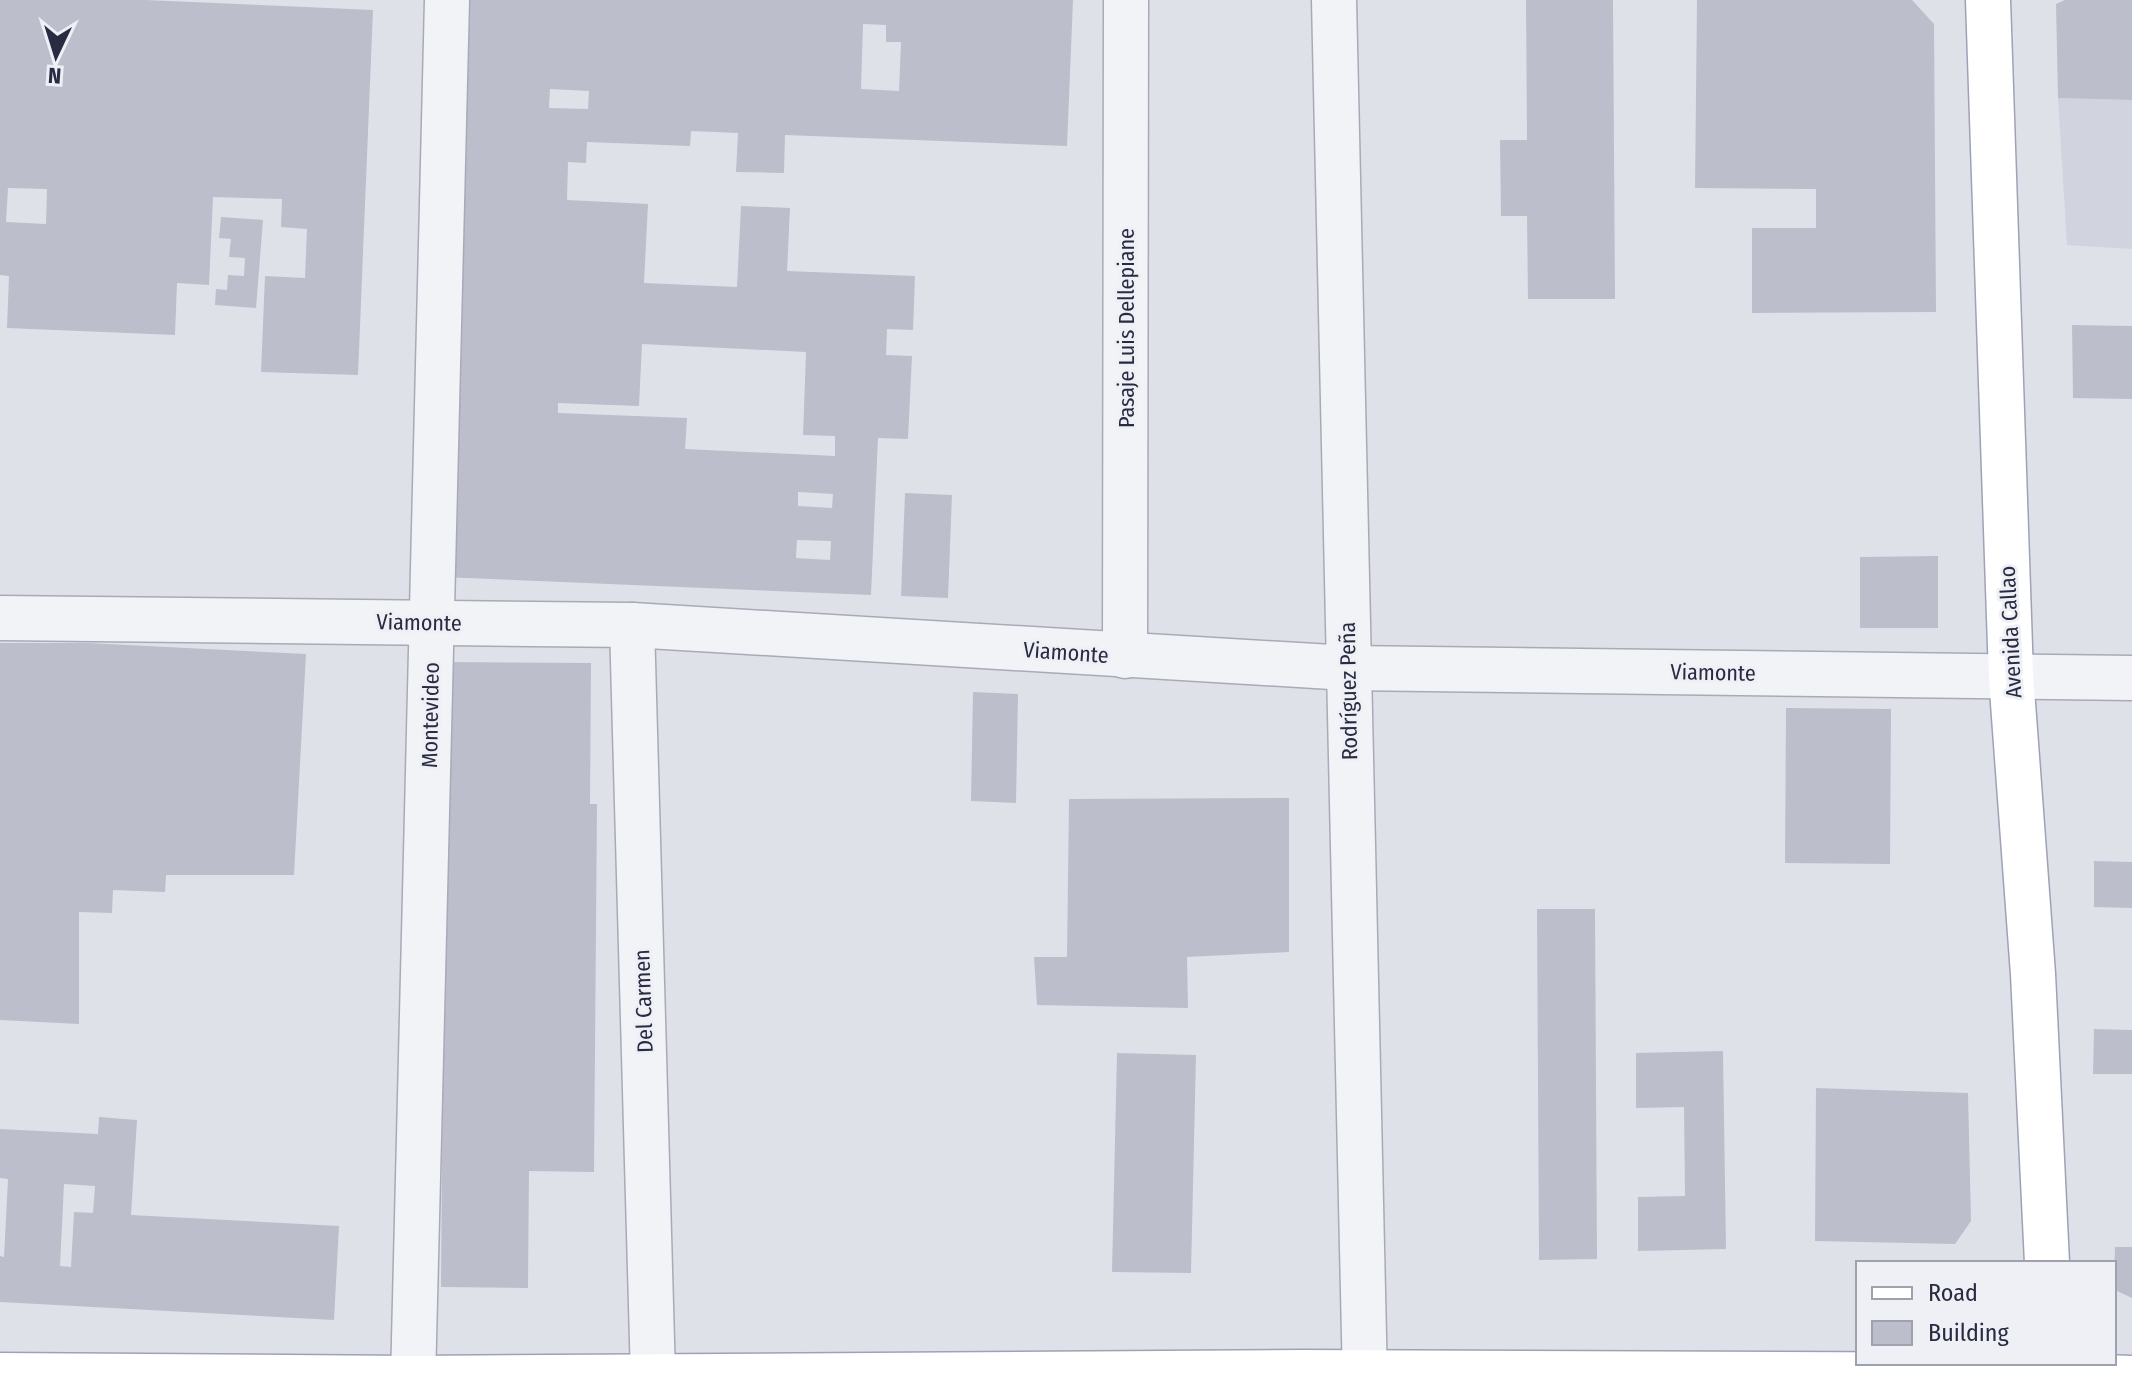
<svg xmlns="http://www.w3.org/2000/svg" width="2132" height="1381" font-family="'Fira Sans Condensed',sans-serif">
  <style>
    .built { fill: #d1d3de }
    .building { fill: #bcbecc; fill-rule: evenodd }
    .lines { fill: none; stroke-linecap: round; stroke-linejoin: round }
    .minor-casing { stroke: #a8aab7; stroke-width: 47 }
    .major-casing { stroke: #9ea2b5; stroke-width: 47 }
    .minor { stroke: #f2f3f7; stroke-width: 44 }
    .major { stroke: #fff; stroke-width: 44 }
    .labels { text-anchor: middle; stroke-width: 6; stroke-linejoin: round; paint-order: stroke }
    .street-label { font-size: 22px; fill: #282b41; stroke: #eff0f6 }
  </style>
  <rect width="100%" height="100%" fill="#dfe1e9"/>
  <polygon class="built" points="2058,98 2132,100 2132,249 2067,245"/>
  <g class="building">
    <path d="M0 0H145L373 10 358 375 261 372 265 276 305 278 307 229 281 227 282 199 213 197 209 285 177 283 175 335 7 328 9 276 0 275ZM8 188 47 189 46 224 6 222Z"/>
    <path d="M466 0H1073L1067 146 785 135 784 173 736 172 738 133 691 131 690 146 587 142 586 163 568 162 567 200 648 204 644 283 737 287 741 206 790 208 787 271 915 276 913 330 887 329 886 355 912 356 908 439 878 438 871 595 442 577ZM863 24 886 25V42H901L899 91 861 89ZM550 89 589 91 588 109 549 108ZM642 344 806 352 803 435 835 436V456L685 449 687 418 558 413V403L639 406ZM798 492 833 494 832 508 798 506ZM797 540 831 541 830 560 796 558Z"/>
    <polygon points="1526,0 1613,0 1615,299 1528,299 1527,216 1501,216 1500,140 1527,140"/>
    <polygon points="1697,0 1912,0 1934,24 1936,312 1752,313 1752,228 1816,228 1816,189 1695,188"/>
    <polygon points="2065,0 2132,0 2132,100 2058,98 2056,4"/>
    <polygon points="221,217 263,220 256,308 215,305 216,289 227,290 228,275 244,276 245,258 229,257 231,239 219,238"/>
    <polygon points="2072,325 2132,326 2132,399 2073,398"/>
    <polygon points="905,493 952,495 948,598 901,596"/>
    <polygon points="1938,556 1938,628 1860,628 1860,557"/>
    <polygon points="0,643 88,643 306,654 294,875 166,875 165,892 113,890 112,913 79,912 79,1024 0,1020"/>
    <polygon points="446,662 591,663 590,804 597,804 594,1172 529,1171 528,1288 441,1287"/>
    <polygon points="973,692 1018,694 1016,803 971,801"/>
    <polygon points="1786,708 1891,709 1890,864 1785,863"/>
    <polygon points="1289,798 1289,952 1187,957 1188,1008 1037,1005 1034,957 1067,957 1069,799"/>
    <polygon points="2094,861 2132,862 2132,908 2094,907"/>
    <polygon points="1537,909 1595,909 1597,1259 1539,1260"/>
    <polygon points="2094,1029 2132,1030 2132,1074 2093,1074"/>
    <polygon points="1723,1051 1726,1249 1638,1251 1638,1197 1685,1196 1684,1107 1636,1108 1636,1053"/>
    <polygon points="1117,1053 1196,1055 1191,1273 1112,1272"/>
    <polygon points="1816,1088 1968,1093 1971,1221 1955,1244 1815,1241"/>
    <path d="M99 1117 137 1120 131 1215 339 1226 334 1320 0 1302V1256L4 1257 8 1179 0 1178V1129L98 1134ZM64 1184 95 1186 93 1213 74 1212 71 1267 60 1266Z"/>
    <polygon points="2115,1247 2132,1247 2132,1298 2117,1291 2114,1281"/>
  </g>
  <g class="lines">
    <defs>
      <g id="minor">
        <polyline points="1334,0 1365,1381"/>
        <polyline points="0,618 632,625 1348,668 2132,678"/>
        <polyline points="632,625 653,1377"/>
        <polyline points="1125,656 1126,0"/>
        <polyline points="413,1381 447,0"/>
      </g>
      <g id="major">
        <polyline points="1988,0 2011,676 2033,974 2047,1263"/>
        <polyline points="0,1375 413,1378 1300,1372 2052,1375 2132,1378"/>
      </g>
    </defs>
    <use href="#minor" class="minor-casing"/>
    <use href="#major" class="major-casing"/>
    <use href="#minor" class="minor"/>
    <use href="#major" class="major"/>
  </g>
  <g class="labels">
    <g class="street-label">
      <text transform="translate(1126 328) rotate(-90)" y="8">Pasaje Luis Dellepiane</text>
      <text transform="translate(419 622) rotate(1)" y="8">Viamonte</text>
      <text transform="translate(2010 632) rotate(-93)" y="8">Avenida Callao</text>
      <text transform="translate(1066 652) rotate(4)" y="8">Viamonte</text>
      <text transform="translate(1713 672) rotate(1)" y="8">Viamonte</text>
      <text transform="translate(1348 691) rotate(-91)" y="8">Rodríguez Peña</text>
      <text transform="translate(430 715) rotate(-89)" y="8">Montevideo</text>
      <text transform="translate(643 1001) rotate(-92)" y="8">Del Carmen</text>
    </g>
  </g>
  <rect x="1856" y="1261" width="260" height="104" fill="#eff0f6" stroke="#9fa1ae" stroke-width="2"/>
  <rect x="1872" y="1287" width="40" height="12" fill="#ffffff" stroke="#9fa1ae" stroke-width="2"/>
  <text x="1928" y="1301" font-size="24" fill="#282b41">Road</text>
  <rect x="1872" y="1321" width="40" height="24" fill="#bcbecc" stroke="#9fa1ae" stroke-width="2"/>
  <text x="1928" y="1341" font-size="24" fill="#282b41">Building</text>
  <g transform="translate(56 56) rotate(184)" stroke="#eff0f6" stroke-width="6" paint-order="stroke">
  <path d="M0-6L14 30L0 20L-14 30Z" fill="#282b41"/>
  <text y="-12" font-size="22" font-weight="bold" text-anchor="middle" fill="#282b41">N</text>
  </g>
</svg>
